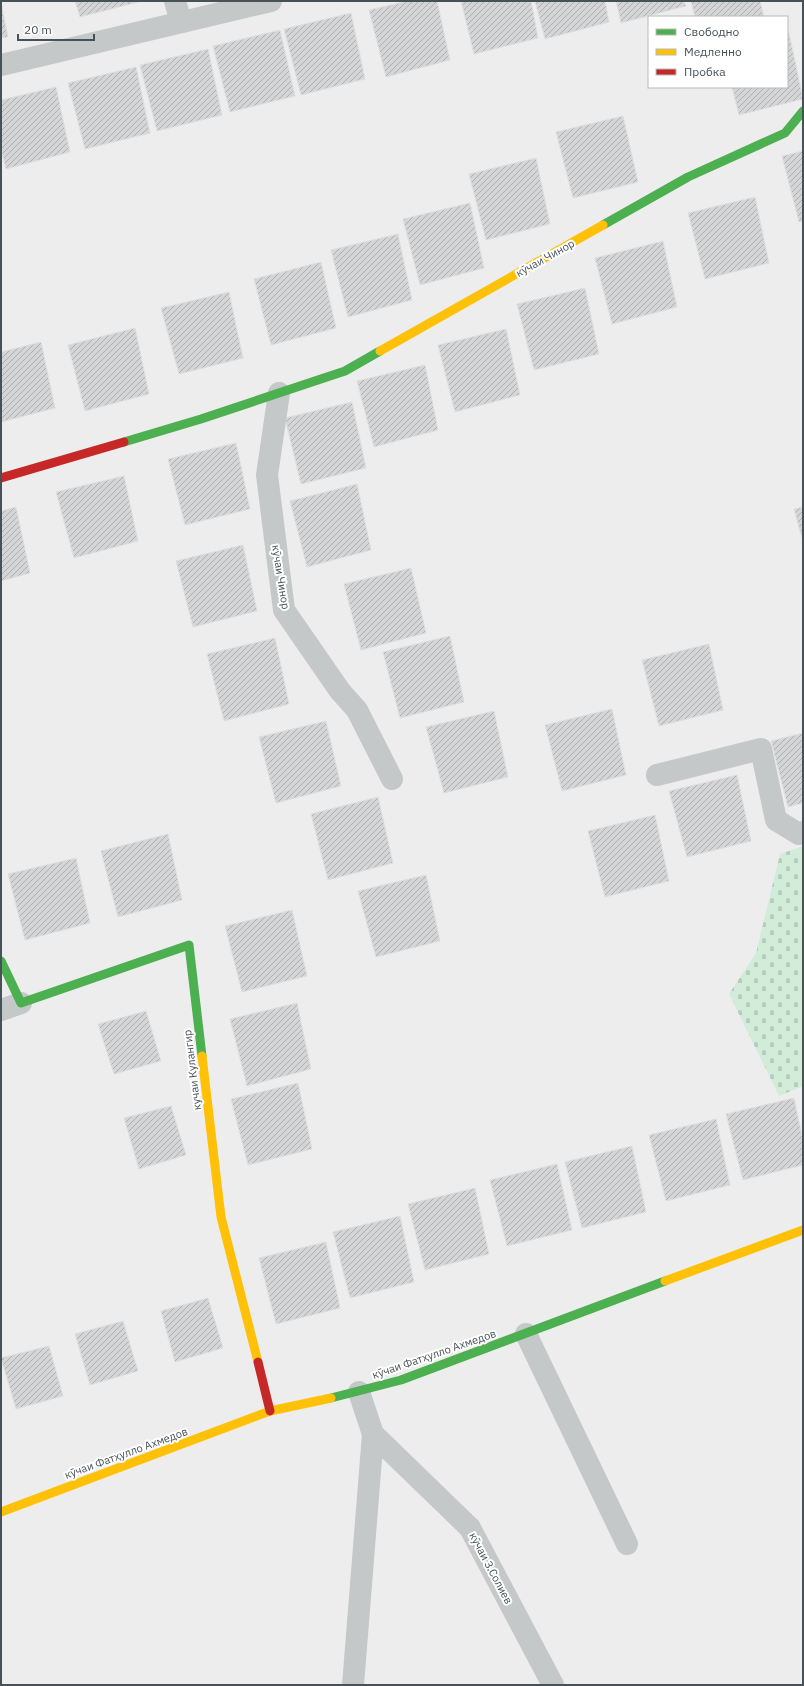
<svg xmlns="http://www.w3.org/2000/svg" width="804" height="1686" font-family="'IBM Plex Sans',sans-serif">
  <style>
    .cemetery { fill: url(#cemetery-stones) }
    .building { fill: url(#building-hatch); stroke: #dfdfe0 }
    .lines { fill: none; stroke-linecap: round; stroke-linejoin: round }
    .street { stroke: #c4c8c9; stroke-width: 22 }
    .fast { stroke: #4caf50; stroke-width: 9 }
    .slow { stroke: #ffc107; stroke-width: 9 }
    .jam { stroke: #c62828; stroke-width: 9 }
    .labels { text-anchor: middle; stroke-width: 4; stroke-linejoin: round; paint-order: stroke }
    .street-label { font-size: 11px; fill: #465158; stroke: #fff }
  </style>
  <defs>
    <pattern id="cemetery-stones" width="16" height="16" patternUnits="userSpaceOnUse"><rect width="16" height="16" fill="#d2ecda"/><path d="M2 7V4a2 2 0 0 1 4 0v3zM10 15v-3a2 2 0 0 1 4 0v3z" fill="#b6ccbd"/></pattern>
    <pattern id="building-hatch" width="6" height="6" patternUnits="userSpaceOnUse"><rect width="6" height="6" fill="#d4d5d6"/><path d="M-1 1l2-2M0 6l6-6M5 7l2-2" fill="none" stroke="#aeafb0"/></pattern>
  </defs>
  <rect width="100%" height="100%" fill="#eeeded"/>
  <polygon class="cemetery" points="803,846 803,1086 779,1096 729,994 756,953 780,854"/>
  <g class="building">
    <polygon points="75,1 142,1 80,17"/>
    <polygon points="408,1 437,1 450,60 386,77 369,10"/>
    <polygon points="461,1 531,1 538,38 474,54"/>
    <polygon points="535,1 605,1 609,22 545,39"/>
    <polygon points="616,1 684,1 686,6 621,23"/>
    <polygon points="691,1 760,1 764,17 695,17"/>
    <polygon points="1,2 8,37 1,38"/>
    <polygon points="351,13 365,79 301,95 284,29"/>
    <polygon points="280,30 295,96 230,112 213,46"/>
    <polygon points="789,33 803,99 739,115 732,87 787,87 787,34"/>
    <polygon points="208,49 222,115 157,131 140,65"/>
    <polygon points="136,67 150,133 85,149 68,83"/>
    <polygon points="56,87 70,152 6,169 1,150 1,100"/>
    <polygon points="623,116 638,182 573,198 556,132"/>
    <polygon points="803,151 803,221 799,222 782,156"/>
    <polygon points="536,158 550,224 486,240 469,174"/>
    <polygon points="755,197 769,263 705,279 688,213"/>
    <polygon points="470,203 484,268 420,285 403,219"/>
    <polygon points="398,234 412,300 348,317 331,250"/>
    <polygon points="663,241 677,307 612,324 595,258"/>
    <polygon points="321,262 336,328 271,345 254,279"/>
    <polygon points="585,288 599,354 534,370 517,304"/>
    <polygon points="229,292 243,358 179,374 161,308"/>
    <polygon points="135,328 149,394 85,411 68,345"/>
    <polygon points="506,329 520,395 455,412 438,345"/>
    <polygon points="41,342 55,408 1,422 1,352"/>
    <polygon points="425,365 438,430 374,447 357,381"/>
    <polygon points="352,402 366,468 301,484 285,418"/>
    <polygon points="236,443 250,509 185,525 168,459"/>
    <polygon points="124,476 138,541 74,558 56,492"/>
    <polygon points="357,484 371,550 307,567 290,501"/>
    <polygon points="16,507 30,573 1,581 1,511"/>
    <polygon points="803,507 803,542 794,509"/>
    <polygon points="243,545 257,611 193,627 176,561"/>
    <polygon points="411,568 426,633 361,650 344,584"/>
    <polygon points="450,636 464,702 400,718 383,652"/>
    <polygon points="275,638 289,704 224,721 207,654"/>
    <polygon points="709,644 723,710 659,726 642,660"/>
    <polygon points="612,709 626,775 562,791 545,725"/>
    <polygon points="494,711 508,777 444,793 426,727"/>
    <polygon points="326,721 341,786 276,803 259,737"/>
    <polygon points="803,733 803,803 788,807 771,741"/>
    <polygon points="737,775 751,841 687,857 669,791"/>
    <polygon points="378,797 393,863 328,880 311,814"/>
    <polygon points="655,815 669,881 605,897 588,831"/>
    <polygon points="168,834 182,900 118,917 101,851"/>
    <polygon points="76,858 90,923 25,940 8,874"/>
    <polygon points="426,875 440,941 376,957 358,891"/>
    <polygon points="292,910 307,976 242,992 225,926"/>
    <polygon points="297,1003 311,1069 247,1086 230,1019"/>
    <polygon points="146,1011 161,1061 114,1074 98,1024"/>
    <polygon points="298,1083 312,1149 248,1165 231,1099"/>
    <polygon points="794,1098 803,1141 803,1165 743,1180 726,1114"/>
    <polygon points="171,1106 186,1155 139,1169 124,1118"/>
    <polygon points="716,1119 730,1185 666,1201 649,1135"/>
    <polygon points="632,1146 646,1212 582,1228 565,1162"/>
    <polygon points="557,1164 572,1230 507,1246 490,1180"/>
    <polygon points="475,1188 489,1254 425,1270 408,1204"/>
    <polygon points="400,1216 414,1282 350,1298 333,1232"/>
    <polygon points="326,1242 340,1308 276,1324 259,1258"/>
    <polygon points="208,1298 223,1348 175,1362 161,1311"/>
    <polygon points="123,1321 138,1371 90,1385 75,1334"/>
    <polygon points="49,1346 63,1396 16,1409 1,1358"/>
  </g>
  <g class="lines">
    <g class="street">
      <polyline points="175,1 181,22"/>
      <polyline points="1,65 271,1"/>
      <polyline points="279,393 267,475 284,610 340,691 357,710 392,779"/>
      <polyline points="657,775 761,749 776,820 799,834 803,832"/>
      <polyline points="1,1010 21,1003"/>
      <polyline points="526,1334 627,1544"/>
      <polyline points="359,1392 373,1434 470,1528 553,1685"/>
      <polyline points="353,1685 373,1434"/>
    </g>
    <g class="fast">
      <polyline points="603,225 688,177 785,133 803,111"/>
      <polyline points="124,442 201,419 345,371 380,351"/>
      <polyline points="1,961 21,1003 189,945 202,1056"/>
      <polyline points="331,1398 401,1380 665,1281"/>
    </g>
    <g class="slow">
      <polyline points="380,351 603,225"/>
      <polyline points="202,1056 221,1217 258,1362"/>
      <polyline points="665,1281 803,1230"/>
      <polyline points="1,1512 270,1411 331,1398"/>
    </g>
    <g class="jam">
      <polyline points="1,478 124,442"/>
      <polyline points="258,1362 270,1411"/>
    </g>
  </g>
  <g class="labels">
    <g class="street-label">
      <text transform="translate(545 258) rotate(-29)" y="4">кӯчаи Чинор</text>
      <text transform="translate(281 577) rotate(81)" y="4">кӯчаи Чинор</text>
      <text transform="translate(192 1070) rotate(-97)" y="4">кучаи Кулангир</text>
      <text transform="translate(434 1354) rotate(-19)" y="4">кӯчаи Фатҳулло Ахмедов</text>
      <text transform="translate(126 1453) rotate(-20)" y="4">кӯчаи Фатҳулло Ахмедов</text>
      <text transform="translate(491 1568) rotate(62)" y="4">кӯчаи З.Солиев</text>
    </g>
  </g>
  <rect width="804" height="1686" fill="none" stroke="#465158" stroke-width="4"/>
  <rect x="648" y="16" width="140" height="72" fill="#ffffff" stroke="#b5b9bc"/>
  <rect x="656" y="29" width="20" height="6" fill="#4caf50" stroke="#b5b9bc"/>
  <text x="684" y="36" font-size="12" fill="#465158">Свободно</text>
  <rect x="656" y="49" width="20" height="6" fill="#ffc107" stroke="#b5b9bc"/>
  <text x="684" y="56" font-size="12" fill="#465158">Медленно</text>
  <rect x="656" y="69" width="20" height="6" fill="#c62828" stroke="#b5b9bc"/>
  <text x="684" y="76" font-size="12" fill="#465158">Пробка</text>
  <path d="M18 34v6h76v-6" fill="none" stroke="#465158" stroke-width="2"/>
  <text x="24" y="34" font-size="12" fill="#465158" stroke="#ffffff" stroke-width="3" paint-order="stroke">20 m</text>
</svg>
